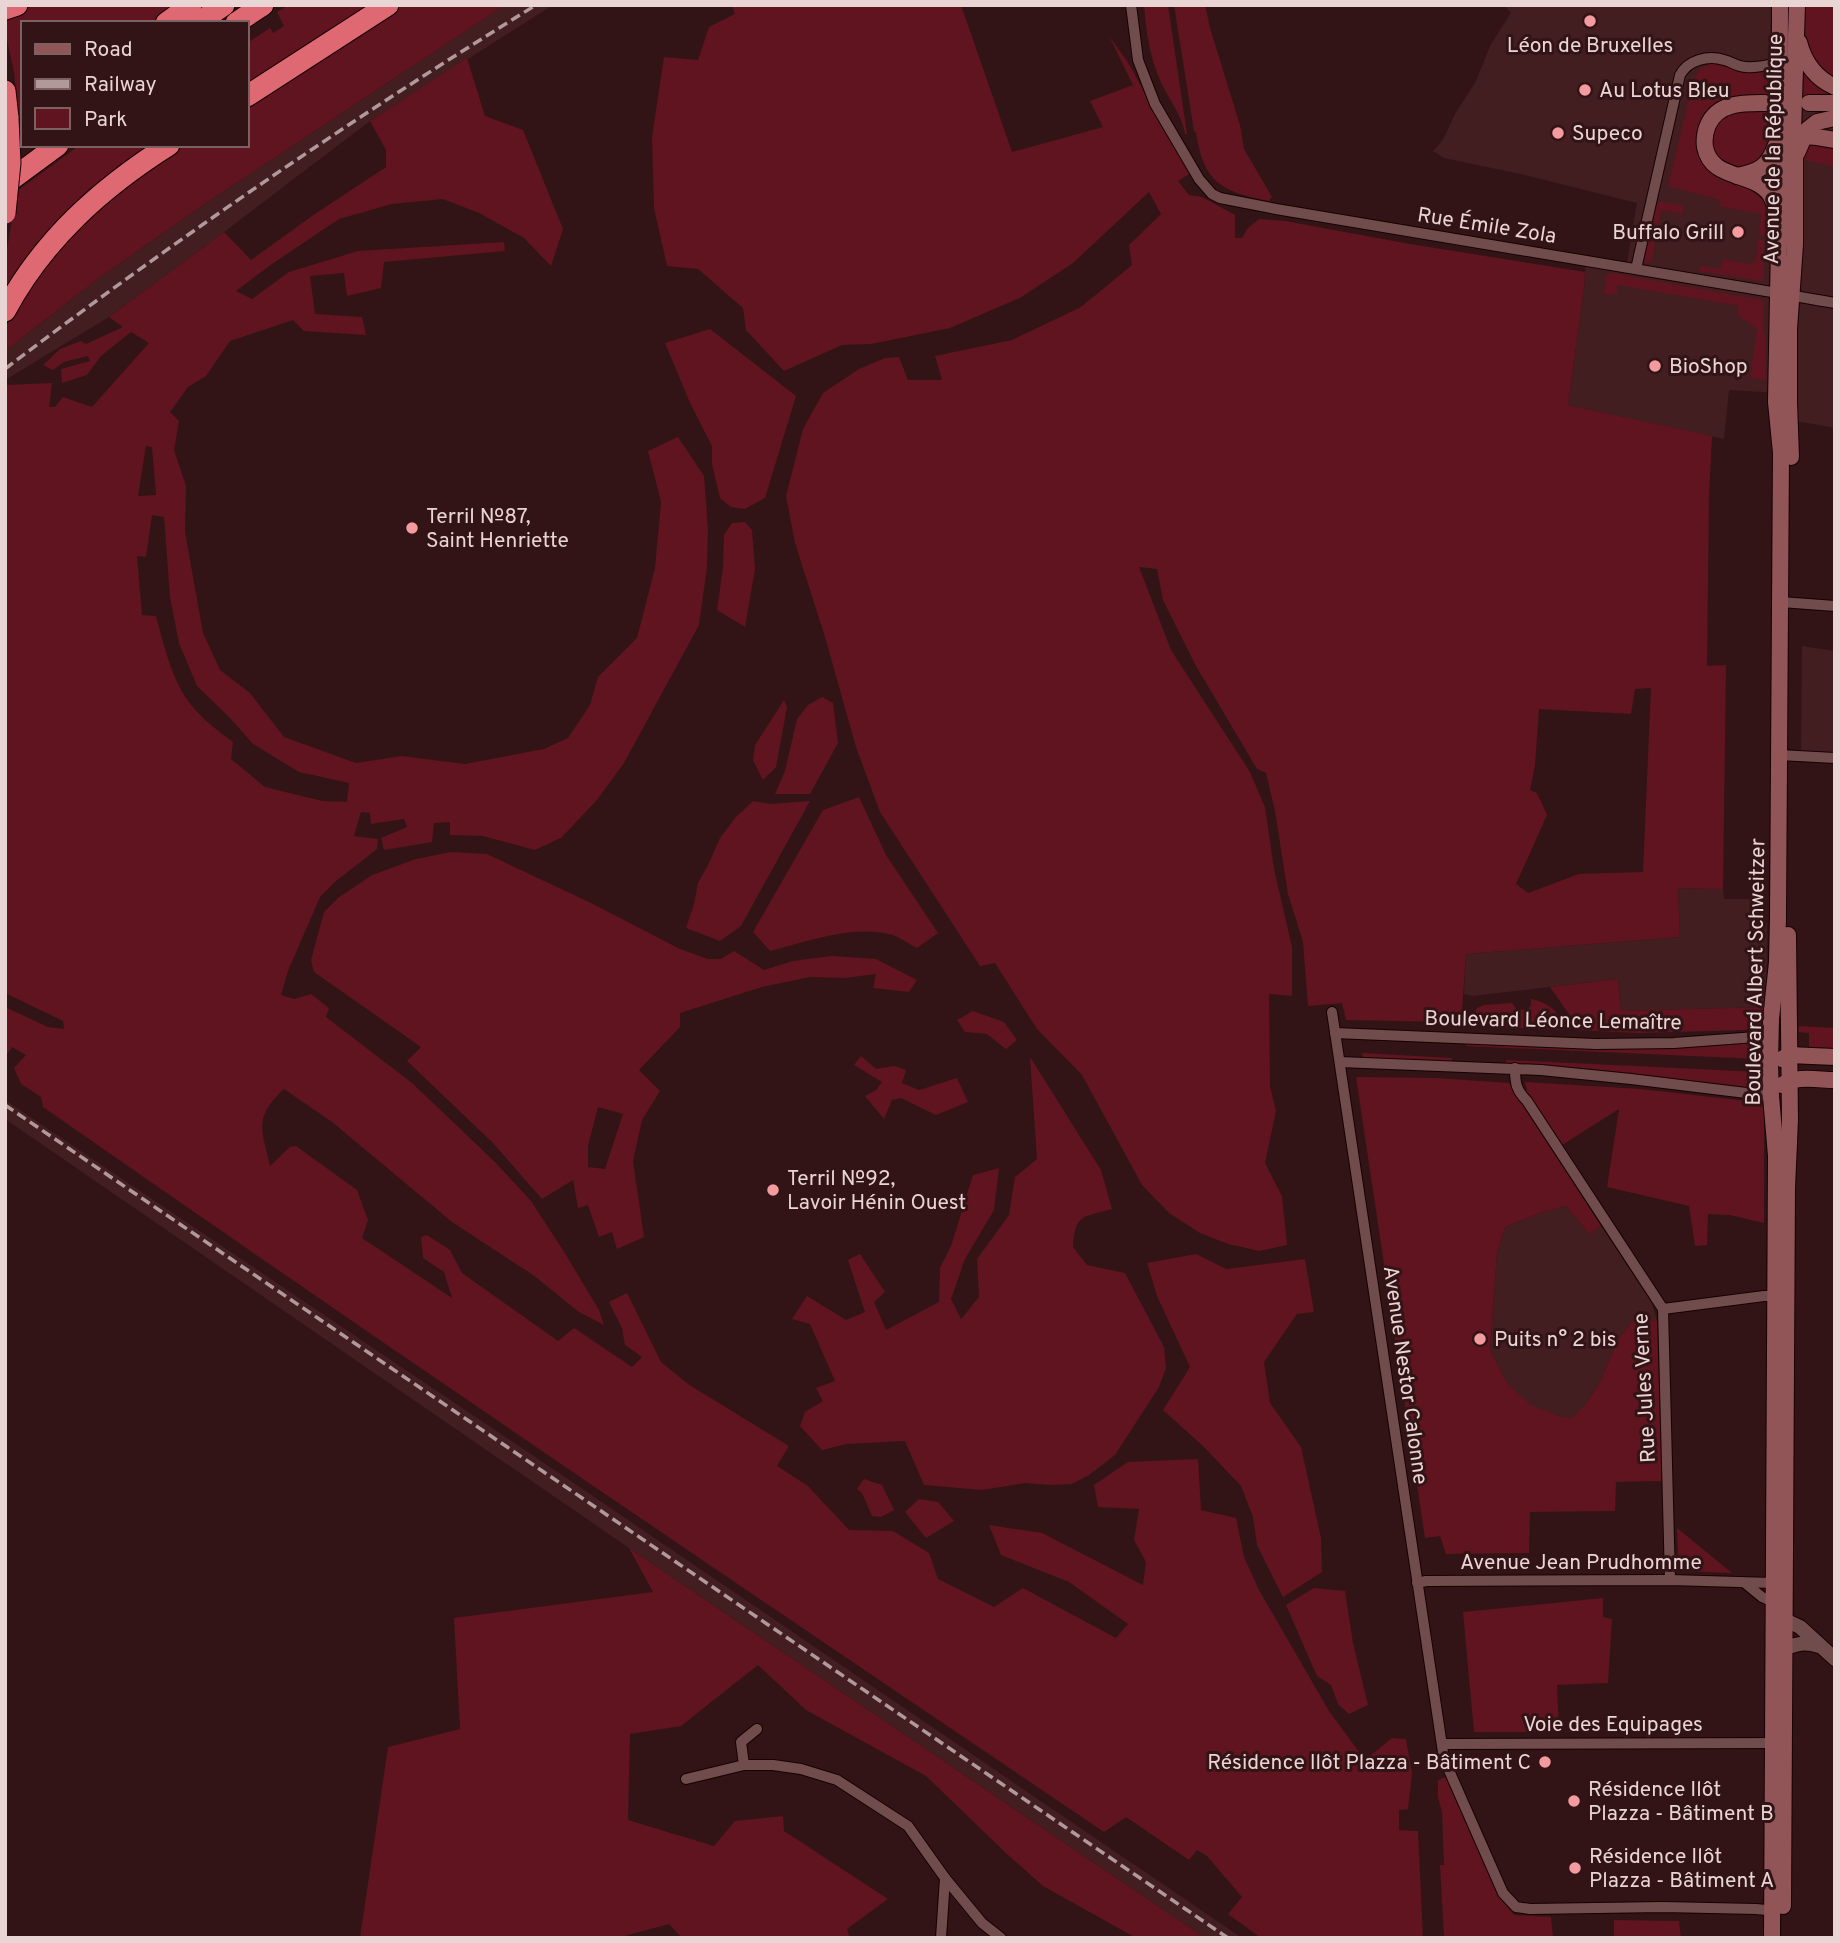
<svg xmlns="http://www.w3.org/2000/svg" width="1840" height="1943" font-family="Overpass,sans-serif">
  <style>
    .built { fill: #421e21 }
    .green { fill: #5f1420; fill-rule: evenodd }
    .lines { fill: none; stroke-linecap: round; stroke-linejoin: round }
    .minor-casing { stroke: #180103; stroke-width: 12 }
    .tertiary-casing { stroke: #180103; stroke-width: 16 }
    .secondary-casing { stroke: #180103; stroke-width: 18 }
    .motorway-casing { stroke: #180103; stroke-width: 23 }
    .minor { stroke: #704c4d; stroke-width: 10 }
    .tertiary { stroke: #704c4d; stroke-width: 14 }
    .secondary { stroke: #915558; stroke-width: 16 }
    .motorway { stroke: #df6972; stroke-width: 21 }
    .rail { stroke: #b19999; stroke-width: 3.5; stroke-dasharray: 10 5; stroke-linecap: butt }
    .motorway-bridge-casing { stroke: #180103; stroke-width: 23; stroke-linecap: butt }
    .motorway-bridge { stroke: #df6972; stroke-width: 21 }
    .poi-dot { fill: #f49b9f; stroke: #321416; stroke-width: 2.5 }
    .labels { text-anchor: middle; stroke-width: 6; stroke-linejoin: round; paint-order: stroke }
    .poi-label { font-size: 21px; fill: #ead5d5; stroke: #321416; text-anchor: start }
    .street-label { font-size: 21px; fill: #ead5d5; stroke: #321416 }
  </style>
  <rect width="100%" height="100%" fill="#321416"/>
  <g class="built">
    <polygon points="505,5 553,5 370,121 224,232 109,317 5,380 5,351 99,278 206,203"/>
    <polygon points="1504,5 1835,5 1835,428 1796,421 1796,394 1729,390 1724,439 1568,405 1584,289 1586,260 1626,268 1637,203 1525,175 1444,158 1433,151 1443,140 1455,114 1475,83 1491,44 1511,13"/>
    <polygon points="1802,646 1835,651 1835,754 1801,751"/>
    <polygon points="1678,888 1723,889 1724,899 1763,899 1762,922 1767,923 1766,1007 1621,1011 1618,979 1473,996 1464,994 1466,954 1680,937"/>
    <polygon points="5,1100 584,1490 1242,1938 1205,1938 629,1548 5,1119"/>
    <polygon points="1566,1206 1589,1234 1601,1226 1652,1303 1657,1321 1632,1322 1617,1341 1601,1380 1585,1405 1572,1419 1562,1417 1531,1406 1507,1383 1490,1350 1497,1253 1505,1227 1540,1213"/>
  </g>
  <g class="green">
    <polygon points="36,5 178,5 153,23 23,23 23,116 19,119 14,72 5,31 5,15"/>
    <polygon points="289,5 380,5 247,90 247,43 270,28 273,33 284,26 277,12"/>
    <polygon points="399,5 505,5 206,203 99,278 5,351 5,329 20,298 42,265 129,179 182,145 247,145 247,104"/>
    <path d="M732 5H961L1012 152 1103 127 1090 101 1133 85 1109 36 1127 61 1191 173 1178 181 1189 195 1202 197 1235 215V238H1242L1248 228 1259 219 1285 221 1410 244 1585 272 1584 289 1568 405 1712 436 1709 495 1707 666 1726 665 1723 889 1678 888 1680 937 1466 954 1462 1011 1449 1022 1346 1020 1342 1003 1308 1006 1303 942 1288 894 1275 811 1266 773 1257 769 1196 666 1163 600 1157 569 1139 567 1171 650 1250 772 1265 807 1274 869 1292 947V996L1269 994 1270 1086 1276 1111 1265 1163 1282 1196 1287 1245 1259 1251 1228 1244 1200 1233 1169 1213 1142 1185 1082 1075 1037 1029 995 963 980 966 880 812 856 747 825 637 795 543 786 496 803 429 823 393 859 369 885 358 899 357 908 380H942L935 356 1012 340 1081 307 1132 265 1129 245 1161 214 1149 192 1073 263 1020 298 950 328 871 344 842 345 784 371 746 330 743 308 698 269 667 266 654 208 652 137 664 57 698 60 709 27 735 14ZM1651 688 1643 872 1579 874 1528 893 1516 884 1547 815 1537 793 1530 790 1535 765 1539 709 1631 714 1635 689Z"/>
    <path d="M1144 5H1168L1187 134H1185C1183 116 1167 97 1160 80 1150 57 1146 31 1144 5Z"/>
    <path d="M1174 5H1205L1210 28 1240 125 1244 149 1272 197 1269 201C1222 192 1203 182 1196 132L1194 131Z"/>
    <path d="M1805 5H1835V79C1803 62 1805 37 1805 5Z"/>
    <path d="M467 58 485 116 523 130 563 229 551 266 524 238 479 213 443 199 392 204 339 219 272 264 236 291 252 299 289 272 358 251 504 242 505 251 384 262 381 288 347 296 344 273 310 276 315 314 362 317 366 335 304 331 293 320 230 341 206 376 188 387 170 412 179 421 174 450 186 486 185 532 203 633 220 670 250 693 284 737 356 763 402 756 465 764 544 749 568 738 590 705 598 677 637 638 655 568 661 502 648 451 678 437 704 476 708 529 707 567 699 625 624 763 597 800 561 838 535 850 483 836 450 835V822L434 823 432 842 384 850 381 838 407 827 404 819 371 824 370 813 361 812 354 836 378 839 377 849 336 881 320 897 288 971 281 995 294 999 311 994 329 1008 326 1017 412 1083 495 1162 531 1201 563 1250 599 1310 604 1325 579 1312 533 1275 452 1222 332 1122 284 1089C253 1118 262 1130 270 1166L290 1147 296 1146 357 1190 368 1220 362 1238 452 1298 444 1272 423 1258 421 1237 427 1235 450 1250 462 1273 558 1341 574 1328 632 1367 642 1357 625 1345 622 1328 609 1302 627 1293 661 1362 688 1384 789 1446 777 1466 808 1486 849 1530 893 1531 929 1553 938 1579 994 1607 1023 1588 1116 1638 1128 1624 1069 1582 1001 1555 989 1525 1042 1533 1143 1585 1146 1562 1134 1540 1139 1509 1098 1507 1094 1485 1128 1462 1198 1459 1201 1510 1236 1518 1244 1557 1259 1590 1329 1711 1365 1760 1392 1738 1406 1739 1412 1774 1408 1809 1399 1810V1830L1418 1831 1423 1938H1261L1228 1914 1242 1897 1207 1856 1197 1850 1189 1860 1126 1817 1104 1832C749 1592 394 1352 43 1107L41 1097 21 1084 14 1068 26 1055 12 1047 5 1057V1007L48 1027 64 1029 63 1021 5 993V385L52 383 49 407H55L63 397 92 407 149 343 131 332 101 356 87 375 62 383 61 369 90 361 88 356 64 362 53 370 43 365 60 349 81 341 86 344 123 327 109 317 224 232 251 260 312 216 386 167V150L370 121ZM146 446 152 447 156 495 138 496ZM152 515 164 517 170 597 179 643 197 686 229 717 253 744 299 772 349 783 347 802 322 801 265 787 231 759 233 742C218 731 204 720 192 706 172 682 164 645 156 616L142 615 137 556 146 557Z"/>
    <polygon points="1714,63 1726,65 1745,73 1762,72 1768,75 1767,95 1728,97 1715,102 1703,117 1697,136 1709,170 1713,175 1724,181 1750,187 1766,199 1765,236 1759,235 1761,214 1722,207 1719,206 1720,200 1668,186 1694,79 1701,68"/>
    <polygon points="1801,66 1835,94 1835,96 1801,96"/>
    <path d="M1740 110H1768L1766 155 1764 158 1743 169C1736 167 1727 166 1721 161 1710 152 1710 130 1720 120 1725 115 1733 113 1740 110Z"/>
    <polygon points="1807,141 1835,145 1835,167 1804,160"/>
    <polygon points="80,145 161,145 5,302 5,260 17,191"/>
    <polygon points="1657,202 1664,202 1684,206 1682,214 1661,210 1651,263 1645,262 1644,256"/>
    <polygon points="1758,239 1764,240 1764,279 1760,281 1699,271 1700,266 1721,269 1723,259 1749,264 1756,260"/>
    <polygon points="1612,273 1761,300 1763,303 1763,333 1765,334 1765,380 1750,378 1757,329 1738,315 1739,306 1618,285 1617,293 1614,293 1613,295 1604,294 1606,277 1608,274"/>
    <polygon points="710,329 796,396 765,498 745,509 731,507 720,498 712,464 712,446 690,403 665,343"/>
    <polygon points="745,522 752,530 755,569 745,627 717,610 723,567 724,535 732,523"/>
    <polygon points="822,697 833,703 838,743 810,794 775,794 785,771 797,719 808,705"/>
    <polygon points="784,700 787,707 776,767 763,780 753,760 755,745"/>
    <path d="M859 797 886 855 938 933 917 948C909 944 901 938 893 935 853 924 809 941 770 951L753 932 823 810Z"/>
    <polygon points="753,801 770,804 810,801 741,926 720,941 686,928 694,904 698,883 709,863 720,838 735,818"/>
    <path d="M451 852 487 854 591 903 680 949 708 959H721L734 951 764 970 793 961 831 956 876 959 917 980 909 992 873 988 876 974 845 978 810 977 762 987 680 1013V1027L639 1070 660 1091 642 1120 633 1161 644 1237 617 1249 612 1232 599 1237 588 1205 578 1208 573 1180 542 1199 492 1142 407 1061 421 1047 314 972 311 960 324 912 338 898 372 875 416 859ZM598 1107 623 1114 605 1169 588 1167V1146Z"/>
    <path d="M1618 979 1621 1011 1766 1007C1764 1024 1761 1028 1743 1030L1638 1033 1576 1030 1571 1017 1550 987Z"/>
    <path d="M1531 999C1547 1002 1562 1012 1563 1029L1559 1030 1504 1027 1505 1019H1499L1498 1027 1481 1026 1474 1014 1477 1008 1484 1005 1512 1003 1517 1010 1528 1009 1531 1005Z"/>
    <polygon points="973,1011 1004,1022 1017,1040 1006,1049 987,1034 965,1032 957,1020"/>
    <polygon points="1799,1026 1835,1028 1835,1050 1809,1049 1809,1033 1799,1032"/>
    <polygon points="1466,1042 1603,1047 1759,1042 1759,1059 1466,1046"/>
    <polygon points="1362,1053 1452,1058 1452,1063 1363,1058"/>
    <polygon points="861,1056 876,1069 894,1066 906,1070 902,1083 919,1090 957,1078 968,1102 936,1115 901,1098 892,1100 884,1119 865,1096 876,1090 882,1082 854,1065"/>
    <path d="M1030 1057 1101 1170 1112 1209C1083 1217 1075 1214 1073 1247L1087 1265 1125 1273 1164 1347 1166 1368 1159 1387 1115 1455 1089 1475 1072 1484 1050 1485 1025 1483 982 1490 924 1485 905 1441 846 1444 822 1450 800 1426 805 1412 823 1401 816 1388 835 1381 810 1324 792 1319 807 1296 846 1320 865 1312 848 1260 860 1254 885 1292 874 1302 886 1330 939 1302 940 1268 951 1246 973 1175 999 1168 994 1210 965 1259 951 1299 961 1319 979 1297 977 1259 1009 1215 1015 1177 1037 1159Z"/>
    <polygon points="1506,1060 1760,1072 1760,1091 1506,1065"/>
    <polygon points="1356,1077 1436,1078 1509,1083 1601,1226 1589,1234 1566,1206 1540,1213 1505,1227 1497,1253 1490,1350 1507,1383 1531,1405 1562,1417 1572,1418 1585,1405 1601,1380 1617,1341 1632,1322 1657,1321 1662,1481 1616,1482 1615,1511 1530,1512 1529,1553 1446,1554 1440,1536 1425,1538"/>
    <polygon points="1525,1082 1641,1089 1755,1102 1760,1104 1764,1110 1764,1223 1730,1215 1708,1214 1707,1245 1695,1246 1689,1206 1607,1187 1619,1109 1562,1145 1522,1093 1527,1090"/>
    <polygon points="1196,1254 1226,1269 1305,1259 1314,1312 1297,1314 1264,1362 1270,1403 1301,1447 1321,1538 1322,1572 1283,1597 1257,1545 1253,1517 1241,1486 1203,1446 1163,1410 1190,1367 1157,1296 1147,1263"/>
    <polygon points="864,1479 882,1485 894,1510 881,1517 872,1516 862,1493 857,1489"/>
    <polygon points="919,1499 938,1502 954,1521 926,1538 905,1512"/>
    <polygon points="1677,1528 1732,1573 1679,1571"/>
    <polygon points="629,1548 1205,1938 1136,1938 1043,1886 1007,1854 926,1776 806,1710 758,1665 681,1726 630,1734 628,1820 714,1846 735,1821 783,1816 784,1831 888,1899 847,1929 850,1938 682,1938 669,1924 617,1938 360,1938 388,1747 460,1729 454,1618 653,1592"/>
    <polygon points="1314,1588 1345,1591 1353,1643 1368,1705 1349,1714 1338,1704 1331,1685 1317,1676 1286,1605"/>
    <polygon points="1603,1598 1603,1617 1612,1619 1608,1683 1557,1685 1559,1732 1474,1732 1463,1612"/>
    <polygon points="1448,1776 1500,1898 1514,1915 1551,1917 1553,1938 1444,1938 1440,1865 1444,1865 1442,1812 1438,1797 1438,1780"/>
    <polygon points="1614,1920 1679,1921 1681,1938 1614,1938"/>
  </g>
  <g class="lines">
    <defs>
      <g id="minor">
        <path d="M1131 5 1138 60 1155 104 1199 179 1212 194 1220 198 1276 209 1760 290C1785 294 1810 299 1835 303"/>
        <path d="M1636 269 1680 75C1688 60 1708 55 1724 60 1732 62 1738 67 1746 67 1757 68 1769 65 1780 63"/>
        <polyline points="1781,602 1835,606"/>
        <polyline points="1779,755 1835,758"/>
        <polyline points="1332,1012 1444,1759 1503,1893 1516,1907 1530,1909 1663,1907 1756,1909 1776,1911"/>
        <polyline points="1335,1033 1596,1044 1674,1043 1770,1036"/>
        <polyline points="1340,1062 1541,1070 1631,1079 1771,1096"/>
        <path d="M1515 1068C1515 1083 1516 1090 1527 1101L1663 1309 1670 1580"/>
        <polyline points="1663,1309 1764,1296 1779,1296"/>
        <polyline points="1417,1583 1426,1581 1670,1580 1773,1583"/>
        <polyline points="1745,1583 1762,1597 1773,1602"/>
        <polyline points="1442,1744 1778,1743"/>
        <polyline points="744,1765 741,1742 757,1729"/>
        <polyline points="686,1779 744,1765 773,1765 801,1769 837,1780 908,1826 945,1878 941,1938"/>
        <polyline points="945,1878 982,1923 1001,1938"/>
      </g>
      <g id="tertiary">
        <polyline points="1785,1620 1800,1627 1835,1659"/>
        <path d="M1779 1646 1784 1649C1798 1643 1805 1642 1819 1646"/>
      </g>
      <g id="secondary">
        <path d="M1799 42C1804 62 1815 78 1835 87"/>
        <path d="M1765 103C1744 103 1718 102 1708 125 1705 132 1704 140 1705 147 1711 180 1751 171 1769 193 1772 197 1774 203 1776 208"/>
        <polyline points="1809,103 1835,103"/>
        <polyline points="1803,136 1817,137 1835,140"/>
        <polyline points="1797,153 1807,130 1817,122 1835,118"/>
        <path d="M1737 176C1759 172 1768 167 1776 145"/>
        <polyline points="1791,457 1789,402 1789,329 1795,245 1795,155 1793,132 1797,5"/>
        <polyline points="1782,1059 1789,1055 1835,1057"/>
        <path d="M1782 1085C1797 1075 1818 1080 1835 1080"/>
        <polyline points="1783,1906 1787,1188 1790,1120 1788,935"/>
        <polyline points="1772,1938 1776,1156 1771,1096 1770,1062 1771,1019 1777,962 1778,917 1781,453 1776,402 1779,243 1780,5"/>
      </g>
      <g id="motorway">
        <polyline points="5,9 17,5"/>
        <polyline points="166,23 191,5"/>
        <polyline points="198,23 224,5"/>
        <polyline points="236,23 263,5"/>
        <polyline points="5,91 8,118"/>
        <polyline points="247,96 388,5"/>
        <polyline points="5,184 58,145"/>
        <path d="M5 311C43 240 101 188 169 145"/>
      </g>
    </defs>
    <use href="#minor" class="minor-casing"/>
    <use href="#tertiary" class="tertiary-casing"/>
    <use href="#secondary" class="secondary-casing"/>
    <use href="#motorway" class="motorway-casing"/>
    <use href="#minor" class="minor"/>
    <use href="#tertiary" class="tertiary"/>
    <use href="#secondary" class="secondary"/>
    <use href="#motorway" class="motorway"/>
    <g class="rail">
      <path d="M5 369C176 239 353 118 536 5"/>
      <polyline points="5,1105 1228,1938"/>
    </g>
    <defs>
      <polyline id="motorway-bridge" points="5,213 10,163 8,118"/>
    </defs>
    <use href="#motorway-bridge" class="motorway-bridge-casing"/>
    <use href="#motorway-bridge" class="motorway-bridge"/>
  </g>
  <g class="poi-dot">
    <circle cx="1590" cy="21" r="7"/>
    <circle cx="1585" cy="90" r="7"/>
    <circle cx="1558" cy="133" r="7"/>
    <circle cx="1738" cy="232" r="7"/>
    <circle cx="1655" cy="366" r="7"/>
    <circle cx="412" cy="528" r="7"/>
    <circle cx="773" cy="1190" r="7"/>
    <circle cx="1480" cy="1339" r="7"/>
    <circle cx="1545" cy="1762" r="7"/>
    <circle cx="1574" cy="1801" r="7"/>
    <circle cx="1575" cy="1868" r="7"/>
  </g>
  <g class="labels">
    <g class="poi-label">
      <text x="1590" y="52" text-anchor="middle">Léon de Bruxelles</text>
      <text x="1599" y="97">Au Lotus Bleu</text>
      <text x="1572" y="140">Supeco</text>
      <text x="1724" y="239" text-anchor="end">Buffalo Grill</text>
      <text x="1669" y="373">BioShop</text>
      <text x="426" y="523">Terril №87,<tspan x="426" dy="24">Saint Henriette</tspan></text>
      <text x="787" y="1185">Terril №92,<tspan x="787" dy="24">Lavoir Hénin Ouest</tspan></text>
      <text x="1494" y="1346">Puits n° 2 bis</text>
      <text x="1531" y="1769" text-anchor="end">Résidence Ilôt Plazza - Bâtiment C</text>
      <text x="1588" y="1796">Résidence Ilôt<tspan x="1588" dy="24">Plazza - Bâtiment B</tspan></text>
      <text x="1589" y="1863">Résidence Ilôt<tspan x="1589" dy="24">Plazza - Bâtiment A</tspan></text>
    </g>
    <g class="street-label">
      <text transform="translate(1773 149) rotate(-89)" y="7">Avenue de la République</text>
      <text transform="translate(1487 225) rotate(9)" y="7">Rue Émile Zola</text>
      <text transform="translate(1755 972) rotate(-89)" y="7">Boulevard Albert Schweitzer</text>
      <text transform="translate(1553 1020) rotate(1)" y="7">Boulevard Léonce Lemaître</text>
      <text transform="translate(1406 1375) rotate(82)" y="7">Avenue Nestor Calonne</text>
      <text transform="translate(1644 1388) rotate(-93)" y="7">Rue Jules Verne</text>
      <text x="1581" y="1569">Avenue Jean Prudhomme</text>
      <text x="1613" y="1731">Voie des Equipages</text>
    </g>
  </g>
  <rect width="1840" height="1943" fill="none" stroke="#ead5d5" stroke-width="14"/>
  <rect x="21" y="21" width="228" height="126" fill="#321416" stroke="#7c6162" stroke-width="2"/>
  <rect x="35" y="44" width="35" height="10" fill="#915558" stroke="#7c6162" stroke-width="2"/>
  <text x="84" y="56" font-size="21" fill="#ead5d5">Road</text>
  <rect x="35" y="79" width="35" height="10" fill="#b19999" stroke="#7c6162" stroke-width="2"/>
  <text x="84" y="91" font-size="21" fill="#ead5d5">Railway</text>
  <rect x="35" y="108" width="35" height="21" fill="#5f1420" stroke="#7c6162" stroke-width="2"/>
  <text x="84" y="126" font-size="21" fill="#ead5d5">Park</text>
</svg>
